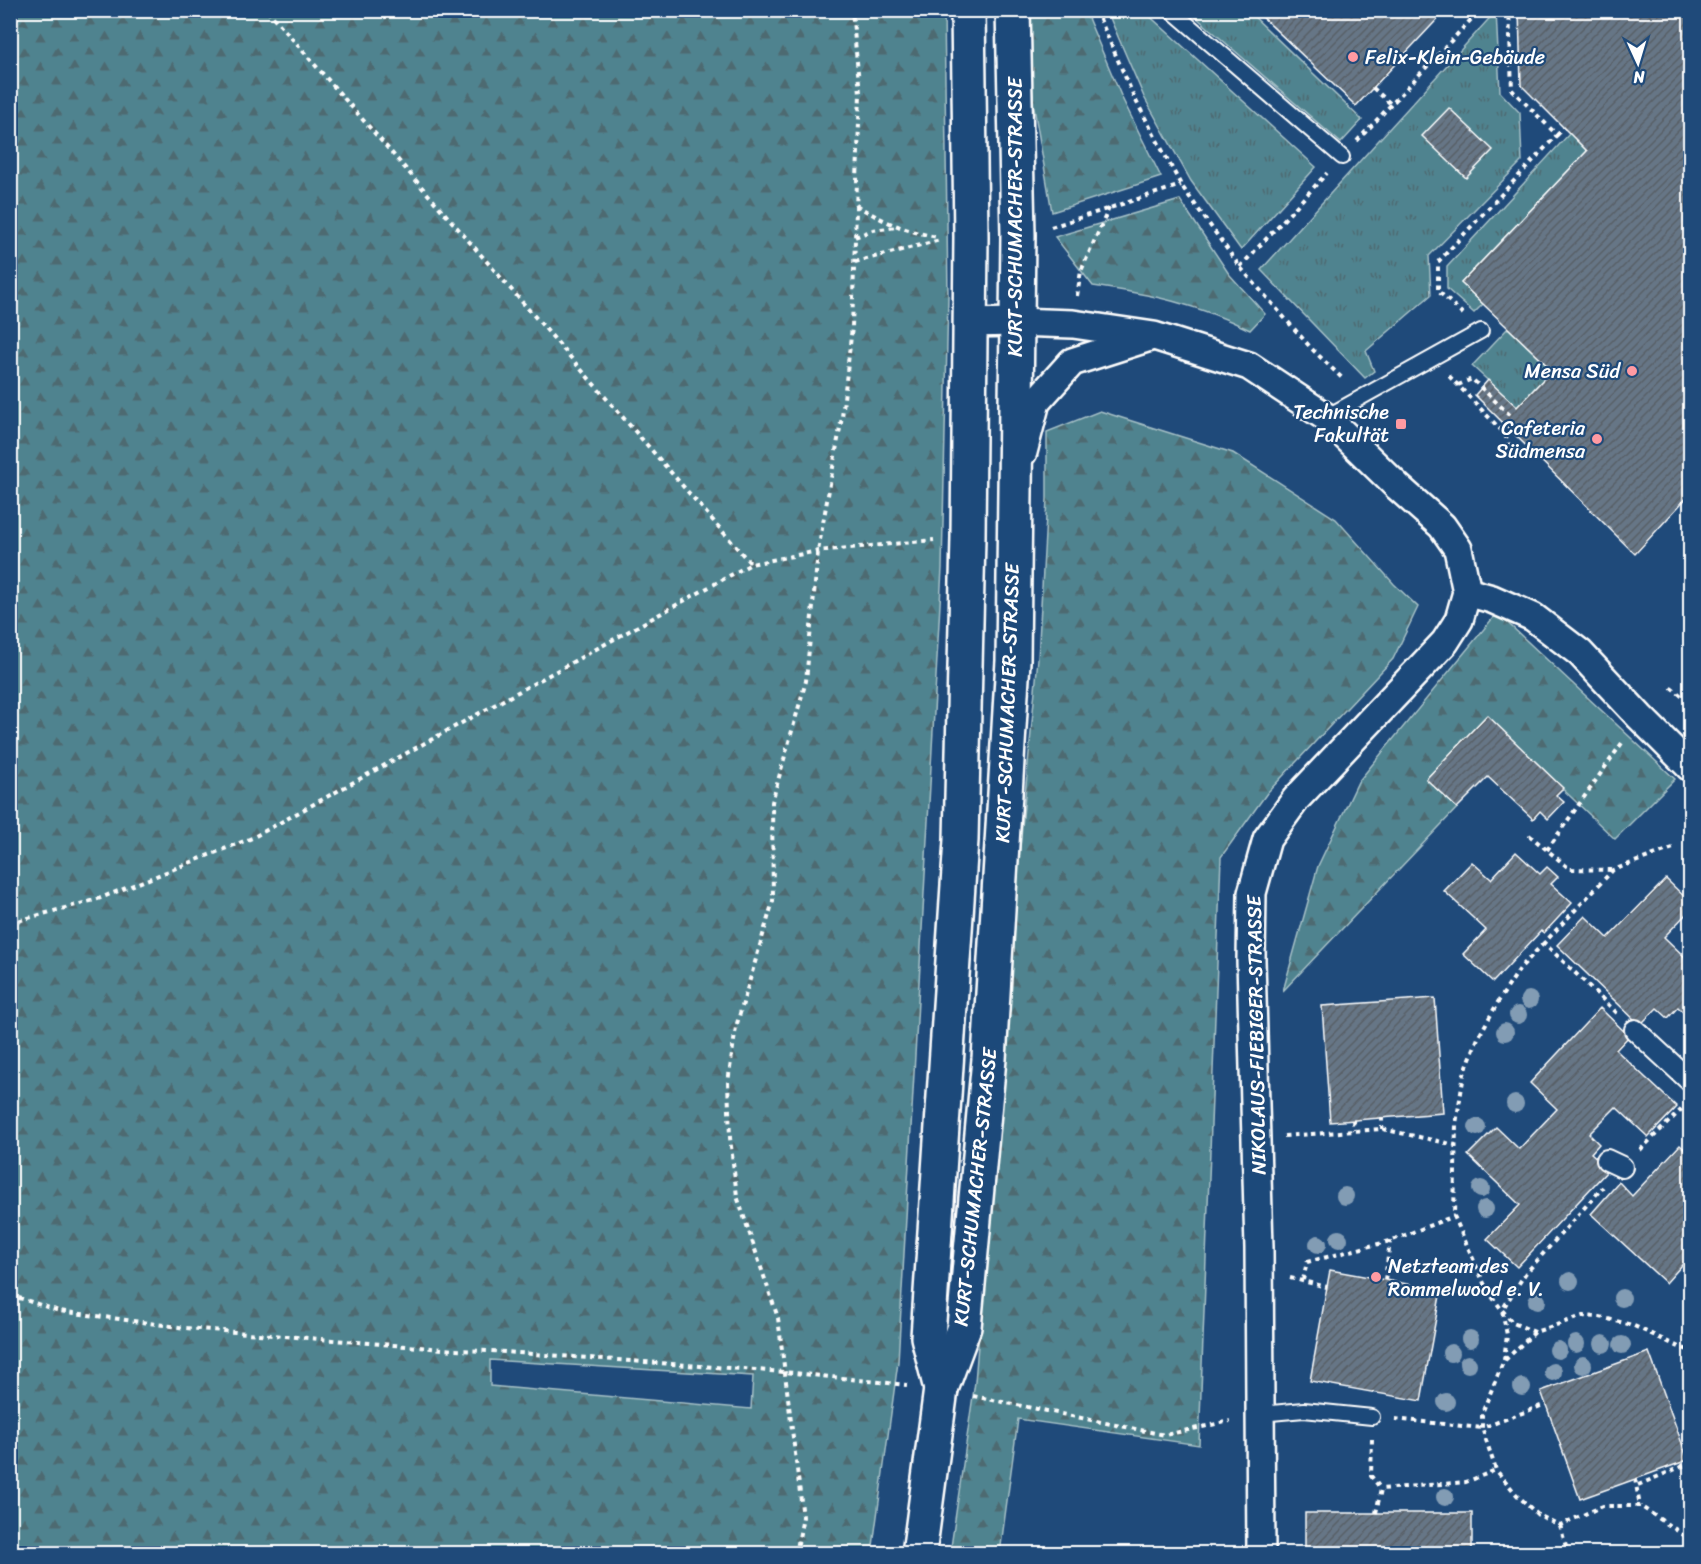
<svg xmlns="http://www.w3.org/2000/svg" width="1701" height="1564" font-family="Sriracha,sans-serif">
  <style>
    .grass { fill: url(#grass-tufts); stroke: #a7c1c7; stroke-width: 1.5 }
    .forest { fill: url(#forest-firs); stroke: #a7c1c7; stroke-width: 1.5; fill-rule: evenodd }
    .building { fill: url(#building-hatch); stroke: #fff; stroke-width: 1.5 }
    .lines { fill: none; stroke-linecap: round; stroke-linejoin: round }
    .service-casing { stroke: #fff; stroke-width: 18 }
    .pedestrian-casing { stroke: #fff; stroke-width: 24 }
    .minor-casing { stroke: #fff; stroke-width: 32 }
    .secondary-casing { stroke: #fff; stroke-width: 38 }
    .path { stroke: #fff; stroke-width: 4; stroke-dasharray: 4.5 4.5; stroke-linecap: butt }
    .service { stroke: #1f4a7a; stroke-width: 14 }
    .pedestrian { stroke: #1f4a7a; stroke-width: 20 }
    .minor { stroke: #1f4a7a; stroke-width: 27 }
    .secondary { stroke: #1f4a7a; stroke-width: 33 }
    .tree { fill: #829cb4 }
    .poi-dot { fill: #ff9aa2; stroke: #1f4a7a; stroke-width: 2 }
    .labels { text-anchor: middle; stroke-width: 4.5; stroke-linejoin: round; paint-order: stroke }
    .poi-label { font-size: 20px; fill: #fff; stroke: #1f4a7a; text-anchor: end }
    .street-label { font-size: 20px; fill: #fff; stroke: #1f4a7a }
  </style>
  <defs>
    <pattern id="grass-tufts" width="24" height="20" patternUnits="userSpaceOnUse" patternTransform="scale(1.5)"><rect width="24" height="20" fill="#4f838f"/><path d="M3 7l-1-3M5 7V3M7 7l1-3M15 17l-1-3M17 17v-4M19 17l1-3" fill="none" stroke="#4e6a71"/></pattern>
    <pattern id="forest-firs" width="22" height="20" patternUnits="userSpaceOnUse" patternTransform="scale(1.5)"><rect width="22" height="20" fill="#4f838f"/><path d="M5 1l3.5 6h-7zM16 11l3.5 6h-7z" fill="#4e6a71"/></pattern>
    <pattern id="building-hatch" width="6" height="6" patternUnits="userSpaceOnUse" patternTransform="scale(1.5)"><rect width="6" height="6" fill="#667686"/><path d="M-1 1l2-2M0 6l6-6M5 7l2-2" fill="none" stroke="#585f66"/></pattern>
  </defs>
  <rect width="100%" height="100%" fill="#1f4a7a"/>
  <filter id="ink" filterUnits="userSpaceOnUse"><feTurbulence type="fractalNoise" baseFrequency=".0167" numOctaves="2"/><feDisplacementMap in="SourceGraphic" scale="12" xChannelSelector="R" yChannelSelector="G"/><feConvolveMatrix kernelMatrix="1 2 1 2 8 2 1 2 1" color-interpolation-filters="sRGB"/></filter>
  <g filter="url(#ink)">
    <g class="grass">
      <polygon points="1107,11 1144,11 1316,167 1241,250 1191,181 1144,97"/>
      <polygon points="1189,11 1248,11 1362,120 1341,143"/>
      <polygon points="1496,11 1500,92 1520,113 1522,161 1429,256 1431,295 1366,351 1374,371 1365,378 1261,270"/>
      <polygon points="1570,133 1587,151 1461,283 1483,304 1474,313 1447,289 1447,267"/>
      <polygon points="1508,328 1552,370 1517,407 1472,366"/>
    </g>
    <g class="forest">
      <path d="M11 10 944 11 948 296 942 568 898 1362 872 1553H11ZM490 1360 753 1376 751 1409 490 1386Z"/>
      <polygon points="1028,11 1085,11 1122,98 1161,177 1052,212 1033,102"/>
      <path d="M1180 200 1229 274 1265 314 1250 330C1197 304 1150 294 1093 286L1055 237Z"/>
      <polygon points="1100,411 1233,453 1336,519 1394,584 1418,607 1393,659 1267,793 1221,857 1199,1445 1018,1419 1000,1553 950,1554 975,1382 1012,932 1038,659 1047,499 1047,432"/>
      <polygon points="1497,613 1675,779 1615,839 1486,716 1426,779 1457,808 1283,991 1318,866 1358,782"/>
    </g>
    <g class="building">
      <polygon points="1255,10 1446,10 1356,106"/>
      <polygon points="1519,10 1690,10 1690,494 1635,554 1475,395 1488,380 1517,407 1552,370 1461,283 1587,151 1521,85"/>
      <polygon points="1449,108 1493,150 1466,178 1422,136"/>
      <polygon points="1487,715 1563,788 1556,795 1564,802 1548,819 1540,811 1533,819 1488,777 1457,808 1426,779"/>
      <polygon points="1516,852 1540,874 1547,867 1558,877 1551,884 1572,903 1544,933 1541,931 1493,982 1463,954 1486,930 1444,891 1472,862 1491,879"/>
      <polygon points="1666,879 1690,902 1690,910 1664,937 1690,962 1690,1019 1678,1007 1668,1018 1657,1008 1640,1025 1557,945 1585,916 1608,938"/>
      <polygon points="1435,998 1443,1113 1330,1122 1322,1006"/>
      <polygon points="1600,1008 1629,1036 1616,1050 1677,1107 1648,1137 1616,1107 1589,1134 1599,1144 1591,1153 1609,1169 1517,1267 1487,1239 1520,1205 1468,1155 1496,1127 1519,1149 1557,1109 1530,1083"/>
      <polygon points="1680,1145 1690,1154 1690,1193 1687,1197 1690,1200 1690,1256 1666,1283 1591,1214 1619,1182 1632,1196"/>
      <polygon points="1330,1270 1441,1290 1421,1401 1310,1381"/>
      <polygon points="1649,1352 1688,1460 1580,1499 1541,1391"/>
      <rect x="1305" y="1513" width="167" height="41"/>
    </g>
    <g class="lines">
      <defs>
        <g id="service">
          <polyline points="1171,10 1342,157"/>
          <polyline points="1326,417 1481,331"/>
          <polyline points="1261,1414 1304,1410 1372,1417"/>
        </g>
        <g id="pedestrian">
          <polyline points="1635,1030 1690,1081"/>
          <polyline points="1607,1160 1622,1167"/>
        </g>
        <g id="minor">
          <polyline points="970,323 1016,322 1073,324 1154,336 1249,366 1326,417 1398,487 1442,526 1458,549 1467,592 1459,620 1445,642 1296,799 1267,839 1252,893 1251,960 1259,1248 1261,1554"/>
          <polyline points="1023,452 1036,402 1072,362 1147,338"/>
          <polyline points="1467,592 1492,599 1533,617 1580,653 1640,717 1690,767"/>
        </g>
        <g id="secondary">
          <polyline points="941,1389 928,1337 961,840 968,537 971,237 968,10"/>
          <polyline points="919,1554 941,1389 964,1327 989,1059 1013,661 1018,235 1013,10"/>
        </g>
      </defs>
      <use href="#service" class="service-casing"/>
      <use href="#pedestrian" class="pedestrian-casing"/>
      <use href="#minor" class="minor-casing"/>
      <use href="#secondary" class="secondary-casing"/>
      <g class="path">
        <polyline points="267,10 751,564"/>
        <polyline points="1096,10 1135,99 1181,185 1240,267 1311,348 1344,380"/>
        <polyline points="1373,88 1391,104"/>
        <polyline points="1557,135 1564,128"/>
        <polyline points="1357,141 1480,10"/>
        <path d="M856 205C882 221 907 232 938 237"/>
        <polyline points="1051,227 1181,185"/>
        <polyline points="855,237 873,230 897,227"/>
        <polyline points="855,262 940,240"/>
        <polyline points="1240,267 1327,173"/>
        <polyline points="1077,296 1081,271 1109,208"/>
        <polyline points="1463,314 1438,291 1438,262 1557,135 1512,90 1509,10"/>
        <polyline points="1449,376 1505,434 1513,457"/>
        <polyline points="1458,385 1472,379 1512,417"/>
        <polyline points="1671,687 1690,703"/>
        <polyline points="1529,835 1570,869 1612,870"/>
        <polyline points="1547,850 1622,743"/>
        <polyline points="10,923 98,899 252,838 751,564 818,551 934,540"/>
        <polyline points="1544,943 1521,967 1498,1002 1478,1038 1464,1074 1456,1124 1454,1216 1487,1290 1502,1310 1507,1335 1504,1360 1482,1413 1482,1428 1546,1404"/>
        <polyline points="1617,1013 1544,943 1613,870 1673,848"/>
        <polyline points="1382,1117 1382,1129"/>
        <polyline points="1353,1120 1354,1130"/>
        <polyline points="1284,1136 1382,1129 1456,1145"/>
        <polyline points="1640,1150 1684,1107"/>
        <polyline points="1290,1278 1327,1287"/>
        <polyline points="1303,1280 1307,1262 1390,1241 1454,1216"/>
        <polyline points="1385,1280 1390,1241"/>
        <polyline points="10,1295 59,1311 186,1328 455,1350 491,1351 784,1372 907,1385"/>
        <polyline points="1535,1332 1513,1323 1502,1310 1525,1274 1603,1187"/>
        <polyline points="1505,1360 1535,1332 1583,1316 1600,1317 1632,1325 1681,1348 1690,1350"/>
        <polyline points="973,1396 1165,1435 1230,1421"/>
        <polyline points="1395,1419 1482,1428 1496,1470 1517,1495 1538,1515 1560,1525 1603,1506 1640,1506 1690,1539"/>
        <polyline points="1372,1439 1371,1476 1381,1489"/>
        <polyline points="1635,1479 1640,1506"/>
        <polyline points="1638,1485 1690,1463"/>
        <polyline points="1376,1513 1381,1489 1466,1482 1496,1470"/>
        <polyline points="1560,1525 1568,1554"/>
        <polyline points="796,1554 803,1517 778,1318 737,1196 730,1138 728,1082 736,1027 773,901 772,802 806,681 818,551 842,417 852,327 860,93 852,10"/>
      </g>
      <use href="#service" class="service"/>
      <use href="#pedestrian" class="pedestrian"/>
      <use href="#minor" class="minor"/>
      <use href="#secondary" class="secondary"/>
    </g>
    <g class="tree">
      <circle cx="1529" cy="1000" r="9"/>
      <circle cx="1518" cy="1015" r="9"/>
      <circle cx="1505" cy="1032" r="9"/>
      <circle cx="1515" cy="1104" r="9"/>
      <circle cx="1477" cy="1127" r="9"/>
      <circle cx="1481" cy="1189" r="9"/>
      <circle cx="1345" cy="1196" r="9"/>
      <circle cx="1485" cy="1209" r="9"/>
      <circle cx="1339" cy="1239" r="9"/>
      <circle cx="1318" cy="1244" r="9"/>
      <circle cx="1570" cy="1281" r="9"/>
      <circle cx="1622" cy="1298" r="9"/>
      <circle cx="1537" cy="1301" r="9"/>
      <circle cx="1470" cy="1339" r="9"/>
      <circle cx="1576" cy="1344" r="9"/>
      <circle cx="1603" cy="1344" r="9"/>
      <circle cx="1622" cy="1345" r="9"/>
      <circle cx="1558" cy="1350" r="9"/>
      <circle cx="1451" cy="1353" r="9"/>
      <circle cx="1468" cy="1364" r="9"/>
      <circle cx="1583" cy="1365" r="9"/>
      <circle cx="1553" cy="1372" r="9"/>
      <circle cx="1522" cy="1387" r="9"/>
      <circle cx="1446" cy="1402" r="9"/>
      <circle cx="1445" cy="1497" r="9"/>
    </g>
  </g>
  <g class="poi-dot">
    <circle cx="1353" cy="57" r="6"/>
    <circle cx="1632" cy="371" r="6"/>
    <rect x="1395" y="418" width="12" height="12" rx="3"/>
    <circle cx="1597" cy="439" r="6"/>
    <circle cx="1376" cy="1277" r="6"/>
  </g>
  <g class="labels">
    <g class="poi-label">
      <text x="1365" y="64" text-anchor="start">Felix-Klein-Gebäude</text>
      <text x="1620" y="378">Mensa Süd</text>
      <text x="1389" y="419">Technische<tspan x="1389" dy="23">Fakultät</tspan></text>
      <text x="1585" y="435">Cafeteria<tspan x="1585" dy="23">Südmensa</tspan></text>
      <text x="1388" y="1273" text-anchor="start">Netzteam des<tspan x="1388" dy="23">Rommelwood e. V.</tspan></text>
    </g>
    <g class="street-label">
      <text transform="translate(1015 217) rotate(-90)" y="7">KURT-SCHUMACHER-STRASSE</text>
      <text transform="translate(1007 703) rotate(-88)" y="7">KURT-SCHUMACHER-STRASSE</text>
      <text transform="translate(1256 1035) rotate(-91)" y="7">NIKOLAUS-FIEBIGER-STRASSE</text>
      <text transform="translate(975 1187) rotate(-84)" y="7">KURT-SCHUMACHER-STRASSE</text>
    </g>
  </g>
  <rect width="1701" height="1564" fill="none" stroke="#1f4a7a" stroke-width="36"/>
  <rect x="18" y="18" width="1665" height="1528" fill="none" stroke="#fff" stroke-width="2" filter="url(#ink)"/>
  <g transform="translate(1638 63) rotate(176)" stroke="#1f4a7a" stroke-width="4.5" paint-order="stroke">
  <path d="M0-4.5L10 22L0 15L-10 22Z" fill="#ffffff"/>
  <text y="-9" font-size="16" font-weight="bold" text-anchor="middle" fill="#ffffff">N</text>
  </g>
</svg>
